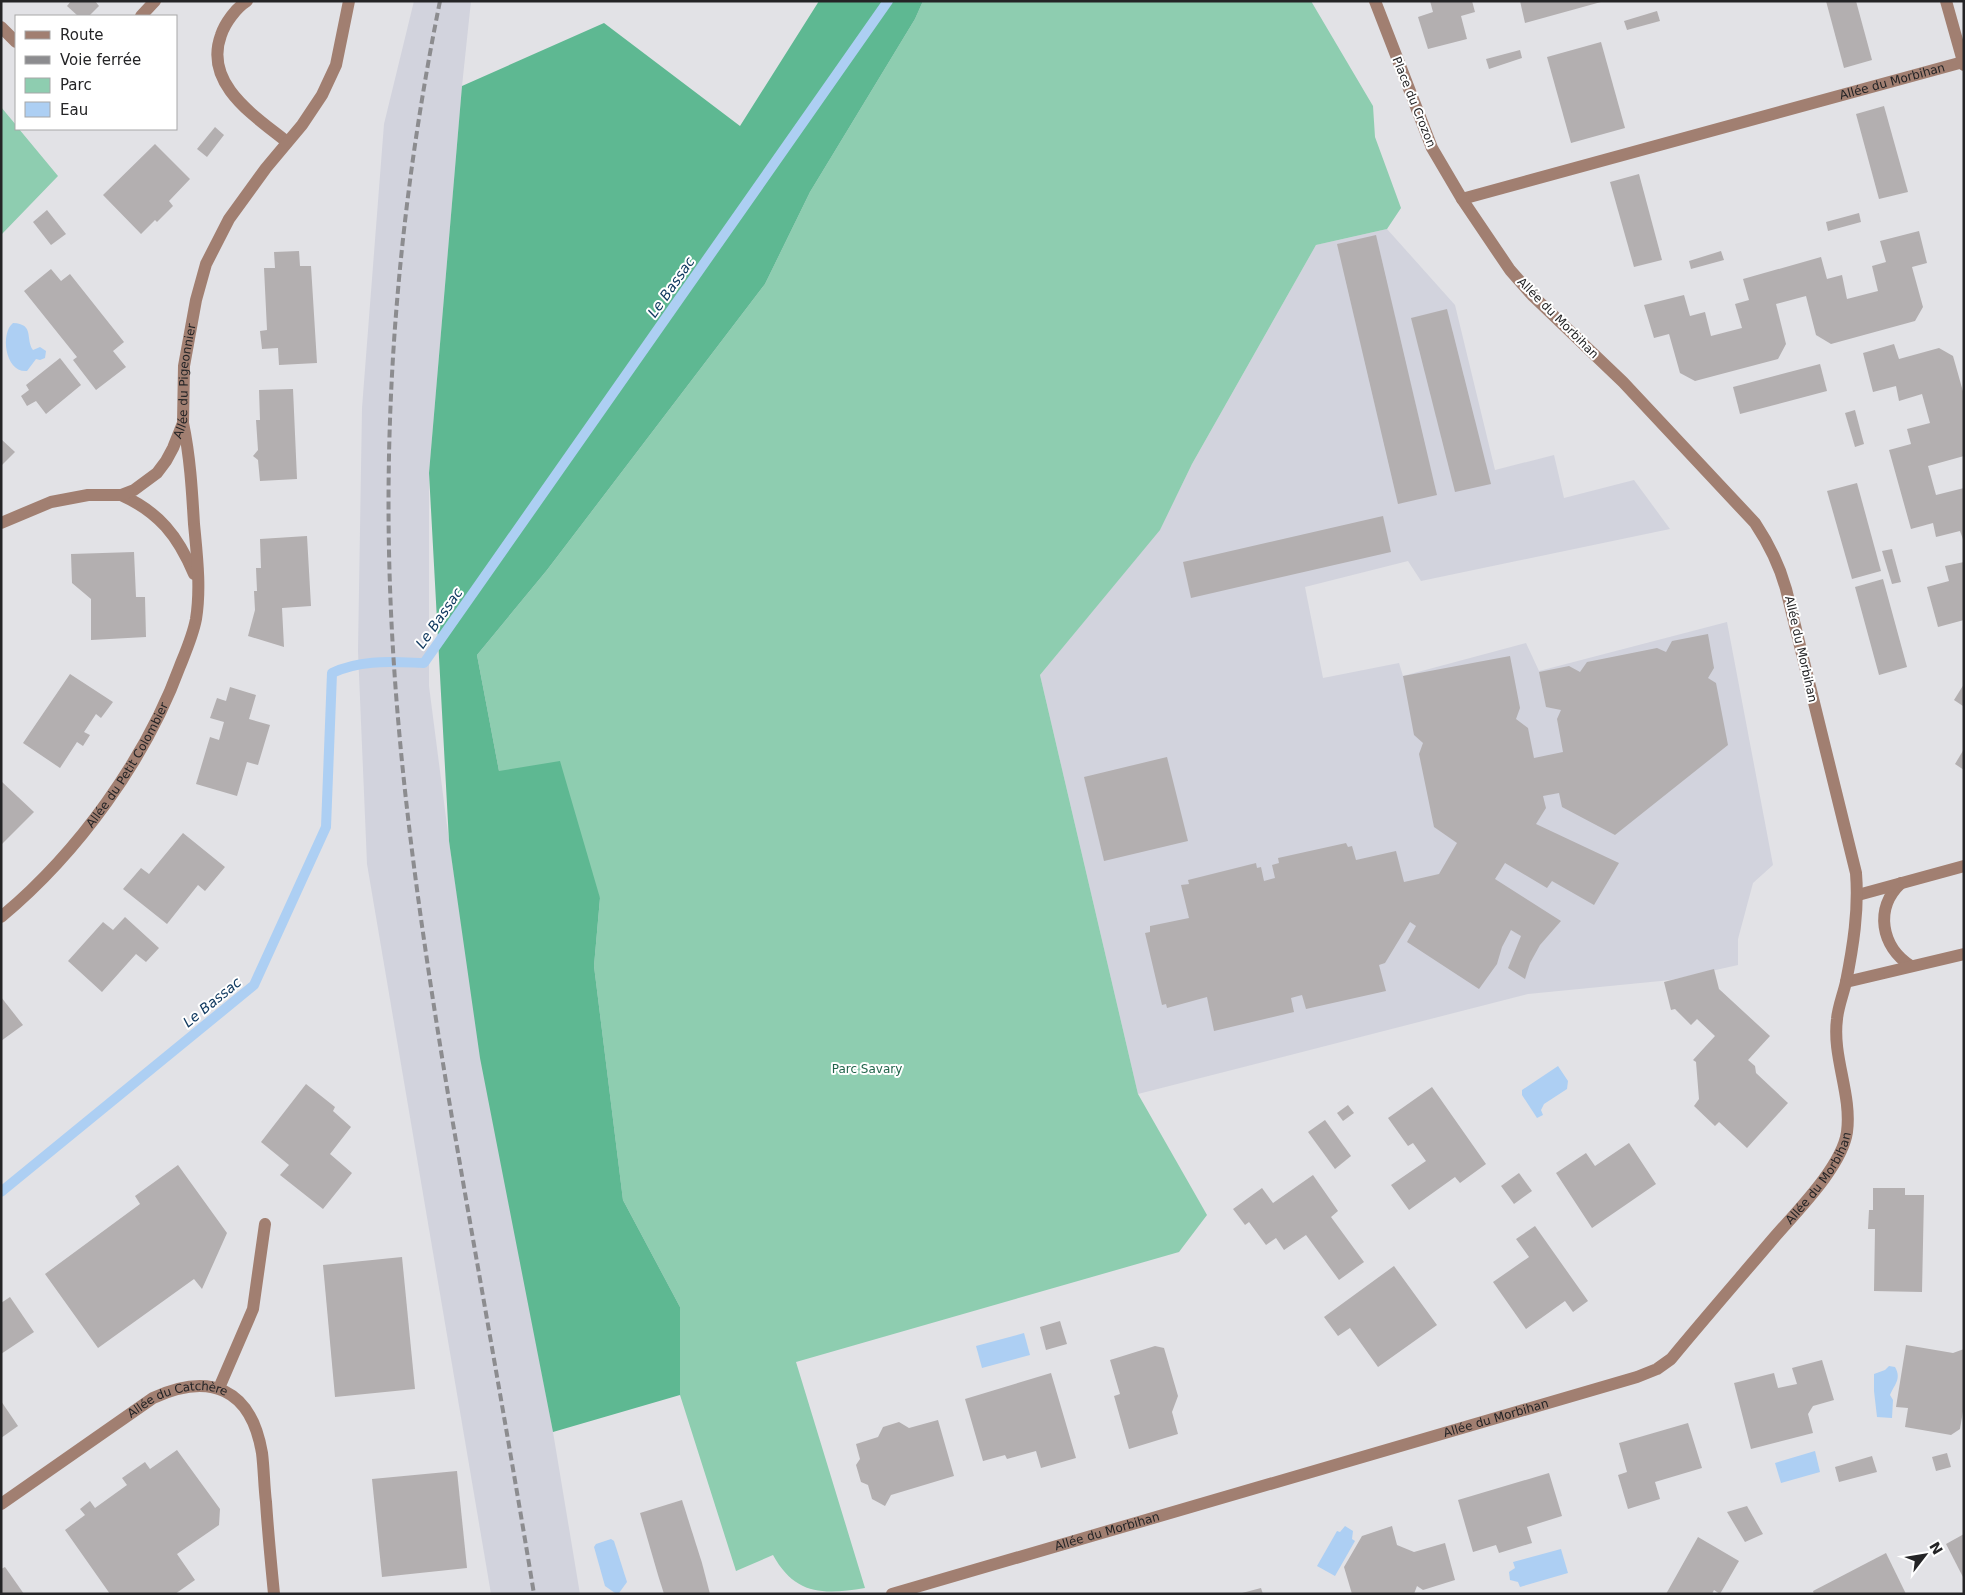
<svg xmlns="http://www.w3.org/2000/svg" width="1965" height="1595" font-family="'DejaVu Sans',sans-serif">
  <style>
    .built { fill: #d2d3dd }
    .green { fill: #8ecdb0 }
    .forest { fill: #5eb892 }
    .water { fill: #adcff3 }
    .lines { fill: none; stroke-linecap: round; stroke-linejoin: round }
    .stream { stroke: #adcff3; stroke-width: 10 }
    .building { fill: #b3afb0 }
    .minor { stroke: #a17f71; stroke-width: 12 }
    .rail { stroke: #8c8c8f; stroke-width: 4; stroke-dasharray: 8 4; stroke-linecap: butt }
    .labels { text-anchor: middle; stroke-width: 4; stroke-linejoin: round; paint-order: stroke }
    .street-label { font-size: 12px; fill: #242426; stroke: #fff }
    .park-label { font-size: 12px; fill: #21654b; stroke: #fff }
    .water-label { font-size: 14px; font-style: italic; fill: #113a60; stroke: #fff }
  </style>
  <rect width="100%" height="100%" fill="#e2e2e6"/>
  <g class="built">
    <polygon points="414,1 471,1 462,86 429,473 429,686 449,841 481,1052 553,1432 580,1594 491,1594 367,864 358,651 362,408 384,124"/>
    <polygon points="1387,229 1455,305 1495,470 1554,455 1564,498 1634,480 1670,529 1421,581 1408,561 1305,587 1323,678 1399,663 1403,676 1526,643 1539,671 1727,622 1773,865 1753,883 1738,939 1738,965 1671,980 1528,994 1138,1094 1040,675 1160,529 1192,464 1316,245"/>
  </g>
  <g class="green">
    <path d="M923 1H1311L1373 106 1375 137 1401 208 1387 229 1316 245 1192 464 1160 530 1040 675 1138 1094 1207 1215 1179 1252 796 1362 865 1588C823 1595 795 1595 773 1555L736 1571 680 1395V1307L623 1200 594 966 600 898 499 771 477 655 547 570 765 284 810 192 915 19Z"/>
    <polygon points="1,107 16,125 16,129 19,129 58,176 1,235"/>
  </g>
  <polygon class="forest" points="819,1 923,1 915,19 810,192 765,284 547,570 477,655 499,771 560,761 600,898 594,966 623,1200 680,1307 680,1395 553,1432 480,1058 449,841 429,473 462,86 604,23 740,126"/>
  <g class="water">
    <path d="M13 323C35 324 25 339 33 350L40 347 46 351 45 358 40 360 36 359 27 371C5 373 0 333 13 323Z"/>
    <polygon points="1558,1066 1568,1081 1567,1089 1544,1104 1541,1110 1543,1115 1537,1118 1522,1095 1522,1090"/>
    <polygon points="1024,1333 1030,1355 982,1368 976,1346"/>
    <path d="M1889 1366 1895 1367C1902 1379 1894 1385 1890 1395L1893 1400 1892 1418 1877 1417 1874 1391V1374L1885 1370Z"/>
    <polygon points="1815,1451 1820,1472 1781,1483 1775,1463"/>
    <polygon points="1345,1526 1353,1531 1352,1539 1355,1541 1335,1576 1317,1566 1337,1531 1340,1532"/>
    <polygon points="611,1539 614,1541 627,1582 619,1593 615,1593 605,1586 594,1547 596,1544"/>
    <polygon points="1561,1549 1568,1573 1520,1587 1518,1582 1510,1580 1509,1572 1515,1568 1513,1562"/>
  </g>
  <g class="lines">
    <path class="stream" d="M1 1192 254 985 326 827 332 673C362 659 392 662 424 663L888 1"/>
  </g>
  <g class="building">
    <polygon points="71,1 95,1 99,6 89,16 78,16 67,6"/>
    <polygon points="1430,1 1472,1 1475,12 1461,16 1467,39 1428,49 1418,17 1433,12"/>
    <polygon points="1520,1 1601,1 1601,2 1525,23"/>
    <polygon points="1826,1 1856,1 1872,60 1844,68"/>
    <polygon points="1657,11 1660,21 1627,30 1624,21"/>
    <polygon points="1601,42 1625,128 1571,143 1547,57"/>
    <polygon points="1520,50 1522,58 1489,69 1486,59"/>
    <polygon points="1884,106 1908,192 1879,199 1856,114"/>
    <polygon points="215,127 224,135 207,157 197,149"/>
    <polygon points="155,144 190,179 169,201 173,206 157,222 155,220 141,234 103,195"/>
    <polygon points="1639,174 1662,260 1634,267 1610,182"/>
    <polygon points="47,210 66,234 51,245 33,222"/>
    <polygon points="1859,213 1861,222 1828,231 1826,222"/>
    <polygon points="1919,231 1927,263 1912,267 1923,307 1915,321 1831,344 1816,335 1806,296 1776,304 1786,344 1778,359 1695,381 1680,373 1669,334 1654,338 1644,305 1684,295 1690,316 1705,312 1711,336 1742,328 1735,304 1749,300 1743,279 1821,257 1827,279 1842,275 1847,299 1878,291 1872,266 1886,262 1880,241"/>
    <polygon points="1376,235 1437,495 1398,504 1337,244"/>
    <polygon points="299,251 300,266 311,266 317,363 279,365 278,348 262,349 260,331 267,330 264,268 275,268 274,252"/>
    <polygon points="1721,251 1724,260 1691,269 1689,261"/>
    <polygon points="51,269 61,281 70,274 124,342 113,351 126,367 96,390 73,360 77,357 24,291"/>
    <polygon points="1447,309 1491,484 1455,492 1411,318"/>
    <polygon points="1894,344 1899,359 1939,348 1953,356 1964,395 1964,456 1928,466 1936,495 1964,488 1964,542 1960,531 1936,537 1933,523 1911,529 1889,450 1911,444 1907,429 1930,423 1922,394 1899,401 1896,386 1873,392 1863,353"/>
    <polygon points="60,358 81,385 46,414 36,401 27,406 21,396 29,390 26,385"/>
    <polygon points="1820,364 1827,391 1740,414 1733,387"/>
    <polygon points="293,389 297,479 260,481 258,460 253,456 258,450 256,420 260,420 259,390"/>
    <polygon points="1855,410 1864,444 1855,447 1845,413"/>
    <polygon points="1,439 15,452 1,466"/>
    <polygon points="1857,483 1881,571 1852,579 1827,491"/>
    <polygon points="1383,516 1391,552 1191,598 1183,562"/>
    <polygon points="307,536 311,606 282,608 284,647 248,636 255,610 254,591 257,591 256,568 261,568 260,539"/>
    <polygon points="1892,549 1901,582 1892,584 1882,551"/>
    <polygon points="134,552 136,597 145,597 146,637 91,640 91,599 72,583 71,554"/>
    <polygon points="1964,562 1964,620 1938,627 1927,587 1949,581 1945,566"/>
    <polygon points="1883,579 1907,667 1879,675 1855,587"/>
    <polygon points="1708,634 1714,668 1708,678 1716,683 1728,745 1615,835 1562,807 1559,793 1543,796 1546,808 1536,824 1619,863 1594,905 1552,881 1547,888 1505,863 1495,879 1561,921 1540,945 1530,963 1525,979 1508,968 1521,936 1511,930 1502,947 1497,964 1479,989 1407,942 1416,926 1410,922 1385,963 1379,965 1386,991 1306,1009 1302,995 1291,998 1294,1012 1214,1031 1207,997 1167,1008 1166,1004 1162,1005 1145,933 1150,932 1150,926 1189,918 1181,885 1189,884 1188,880 1256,863 1257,868 1261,867 1264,881 1275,878 1272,865 1279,863 1278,858 1346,843 1348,847 1352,846 1356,860 1396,851 1404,882 1439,874 1457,843 1434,827 1419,754 1423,743 1414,735 1403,676 1510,656 1520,708 1516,719 1528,728 1534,758 1563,752 1557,719 1561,710 1546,707 1539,672 1569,666 1580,672 1587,662 1657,648 1666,652 1672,641"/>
    <polygon points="70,674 113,702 101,718 96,714 84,732 90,735 83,746 77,742 60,768 23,743"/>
    <polygon points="1964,684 1964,705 1963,706 1954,700"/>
    <polygon points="230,687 256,695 249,719 270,725 258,765 247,762 237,796 196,784 210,737 219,740 224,722 210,718 217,698 226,701"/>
    <polygon points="1964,749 1964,770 1955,764"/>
    <polygon points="1167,757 1188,841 1104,861 1084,777"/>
    <polygon points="1,781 34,812 1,845"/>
    <polygon points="183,833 225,867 205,891 198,885 167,924 123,889 141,868 149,874"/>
    <polygon points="125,917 159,948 146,962 136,954 102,992 68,961 103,922 113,930"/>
    <polygon points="1714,969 1719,989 1770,1036 1748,1060 1755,1066 1756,1073 1788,1103 1747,1148 1719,1122 1715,1126 1694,1106 1699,1099 1696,1062 1693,1060 1715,1036 1697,1019 1691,1025 1675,1009 1671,1010 1664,982"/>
    <polygon points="1,997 23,1025 1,1041"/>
    <polygon points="306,1084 335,1107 333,1111 351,1127 330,1154 352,1173 323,1209 280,1175 289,1165 261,1142"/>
    <polygon points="1432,1087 1486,1164 1460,1183 1455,1177 1409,1210 1391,1185 1426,1161 1413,1143 1408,1146 1388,1118"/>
    <polygon points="1348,1105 1354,1113 1343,1121 1337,1113"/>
    <polygon points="1325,1120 1351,1156 1335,1169 1308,1132"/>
    <polygon points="1629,1143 1656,1184 1592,1228 1556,1173 1586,1153 1595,1166"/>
    <polygon points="178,1165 227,1233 202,1289 194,1279 98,1348 45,1274 140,1204 135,1196"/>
    <polygon points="1519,1173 1532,1191 1514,1204 1501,1186"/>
    <polygon points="1313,1175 1338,1211 1331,1217 1364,1262 1339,1280 1306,1235 1284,1250 1276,1238 1266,1245 1249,1222 1245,1225 1233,1209 1262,1188 1273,1203"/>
    <polygon points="1873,1188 1905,1188 1905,1195 1924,1195 1922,1292 1874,1291 1875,1229 1868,1229 1869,1210 1873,1210"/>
    <polygon points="1535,1226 1588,1301 1573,1312 1565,1301 1526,1329 1493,1282 1529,1257 1516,1239"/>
    <polygon points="402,1257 415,1389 335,1397 323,1265"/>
    <polygon points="1394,1266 1437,1325 1378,1367 1350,1328 1338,1336 1324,1317"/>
    <polygon points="10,1297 34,1332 1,1354 1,1303"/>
    <polygon points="1060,1321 1067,1344 1046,1350 1040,1327"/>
    <polygon points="1906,1345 1953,1353 1964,1349 1964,1405 1960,1429 1951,1435 1905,1427 1908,1408 1896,1407"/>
    <polygon points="1155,1346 1164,1348 1178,1396 1172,1412 1178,1434 1129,1449 1114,1396 1120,1394 1110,1360"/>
    <polygon points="1822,1360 1834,1400 1813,1406 1808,1414 1813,1433 1751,1449 1734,1383 1774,1373 1778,1388 1797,1384 1792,1368"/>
    <polygon points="1051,1373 1076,1458 1041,1468 1036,1451 1007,1459 1005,1455 983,1461 965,1399"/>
    <polygon points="1,1401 18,1426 1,1438"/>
    <polygon points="938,1420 954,1476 891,1495 885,1506 872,1499 868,1485 861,1482 856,1465 860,1459 856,1444 878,1437 883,1427 899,1422 909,1428"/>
    <polygon points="1688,1423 1702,1468 1655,1482 1660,1499 1628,1509 1618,1475 1627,1472 1619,1443"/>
    <polygon points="177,1450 220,1509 219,1525 177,1554 195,1580 175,1594 110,1594 65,1530 85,1515 80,1509 90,1501 95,1508 127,1485 122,1478 145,1462 150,1469"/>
    <polygon points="1947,1453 1951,1467 1936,1471 1932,1457"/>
    <polygon points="1872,1456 1877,1472 1839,1482 1835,1467"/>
    <polygon points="457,1471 467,1568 382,1577 372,1479"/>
    <polygon points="1549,1473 1562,1516 1527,1527 1532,1543 1499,1553 1496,1545 1473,1552 1458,1500"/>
    <polygon points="682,1500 702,1563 710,1594 664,1594 658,1575 640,1513"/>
    <polygon points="1747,1506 1763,1534 1745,1542 1727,1512"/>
    <polygon points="1392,1526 1397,1545 1414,1552 1445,1543 1455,1580 1423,1590 1417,1586 1414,1594 1352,1594 1344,1567 1362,1536"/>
    <polygon points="1964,1534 1964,1579 1946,1544"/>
    <polygon points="1698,1537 1739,1561 1720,1594 1714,1590 1712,1594 1666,1594"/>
    <polygon points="1886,1553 1906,1594 1814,1594 1813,1591"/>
    <polygon points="5,1567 24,1594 1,1594 1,1569"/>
    <polygon points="1261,1588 1263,1594 1242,1594 1242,1593"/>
  </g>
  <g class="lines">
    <g class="minor">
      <path d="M247 1C236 8 225 23 221 35 203 84 255 116 287 142"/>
      <polyline points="1946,1 1964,65"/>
      <polyline points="141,16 155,1"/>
      <polyline points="1,27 16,42"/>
      <path id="s1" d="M1462 199 1963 62"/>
      <path d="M121 495C159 512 178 536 194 574"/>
      <path id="s2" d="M1 523 51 502 88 495H121L134 490 157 473 166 461 173 448 183 423 184 366 196 300 206 264 229 219 266 168 302 125 322 95 336 65 349 1"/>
      <path d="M1901 883C1874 908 1881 947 1911 966"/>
      <polyline points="1858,895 1964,866"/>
      <path id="s3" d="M1 917C78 853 146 759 180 666 186 651 193 635 196 619 201 588 197 556 194 524 192 490 190 456 183 423"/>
      <polyline points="1846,982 1964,954"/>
      <polyline points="219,1388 253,1309 265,1224"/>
      <path id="s4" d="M1 1504 153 1398C210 1372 251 1388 262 1453 264 1469 264 1486 266 1502 268 1533 271 1563 274 1594"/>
      <path id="s5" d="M892 1594 1637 1377 1657 1369 1671 1359C1704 1319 1738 1280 1772 1240 1795 1213 1842 1167 1847 1132 1852 1094 1832 1057 1837 1019 1838 1007 1843 995 1846 982 1853 947 1859 910 1856 873L1786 589C1779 564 1769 544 1755 523L1623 382 1533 296 1510 270 1462 199 1432 148 1375 1"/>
    </g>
    <path class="rail" d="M440 1C401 194 383 391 390 587 396 760 421 930 449 1100 477 1265 507 1429 534 1594"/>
  </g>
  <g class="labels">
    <g class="street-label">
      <text dy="4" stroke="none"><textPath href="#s1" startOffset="446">Allée du Morbihan</textPath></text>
      <text transform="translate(1414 102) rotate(68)" y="4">Place du Crozon</text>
      <text transform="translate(1558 318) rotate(45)" y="4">Allée du Morbihan</text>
      <text dy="4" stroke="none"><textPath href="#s2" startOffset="266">Allée du Pigeonnier</textPath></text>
      <text transform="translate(1801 649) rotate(77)" y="4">Allée du Morbihan</text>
      <text dy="4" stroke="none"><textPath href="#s3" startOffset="199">Allée du Petit Colombier</textPath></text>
      <text dy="4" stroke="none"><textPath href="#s5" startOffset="1049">Allée du Morbihan</textPath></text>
      <text dy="4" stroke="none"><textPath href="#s4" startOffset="209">Allée du Catchère</textPath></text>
      <text dy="4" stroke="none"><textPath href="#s5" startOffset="629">Allée du Morbihan</textPath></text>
      <text dy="4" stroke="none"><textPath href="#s5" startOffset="224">Allée du Morbihan</textPath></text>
    </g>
    <g class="park-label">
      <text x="867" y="1073">Parc Savary</text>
    </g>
    <g class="water-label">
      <text transform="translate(671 287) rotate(-55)" y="5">Le Bassac</text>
      <text transform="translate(439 618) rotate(-55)" y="5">Le Bassac</text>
      <text transform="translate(212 1002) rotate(-39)" y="5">Le Bassac</text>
    </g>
  </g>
  <rect width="1965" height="1595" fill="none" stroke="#242426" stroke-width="5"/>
  <rect x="15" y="15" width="162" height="115" fill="#ffffff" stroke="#a7a7a8"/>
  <rect x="25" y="31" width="25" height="8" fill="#a17f71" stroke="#a7a7a8"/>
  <text x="60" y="40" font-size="15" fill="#242426">Route</text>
  <rect x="25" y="56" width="25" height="8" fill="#8c8c8f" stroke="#a7a7a8"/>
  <text x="60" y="65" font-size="15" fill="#242426">Voie ferrée</text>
  <rect x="25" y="78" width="25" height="15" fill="#8ecdb0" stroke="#a7a7a8"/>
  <text x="60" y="90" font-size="15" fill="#242426">Parc</text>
  <rect x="25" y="102" width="25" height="15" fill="#adcff3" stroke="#a7a7a8"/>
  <text x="60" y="115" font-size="15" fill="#242426">Eau</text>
  <g transform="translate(1925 1555) rotate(59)" stroke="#ffffff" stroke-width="4" paint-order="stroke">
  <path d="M0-4L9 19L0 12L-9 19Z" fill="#242426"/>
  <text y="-8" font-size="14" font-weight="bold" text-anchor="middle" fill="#242426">N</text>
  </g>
</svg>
